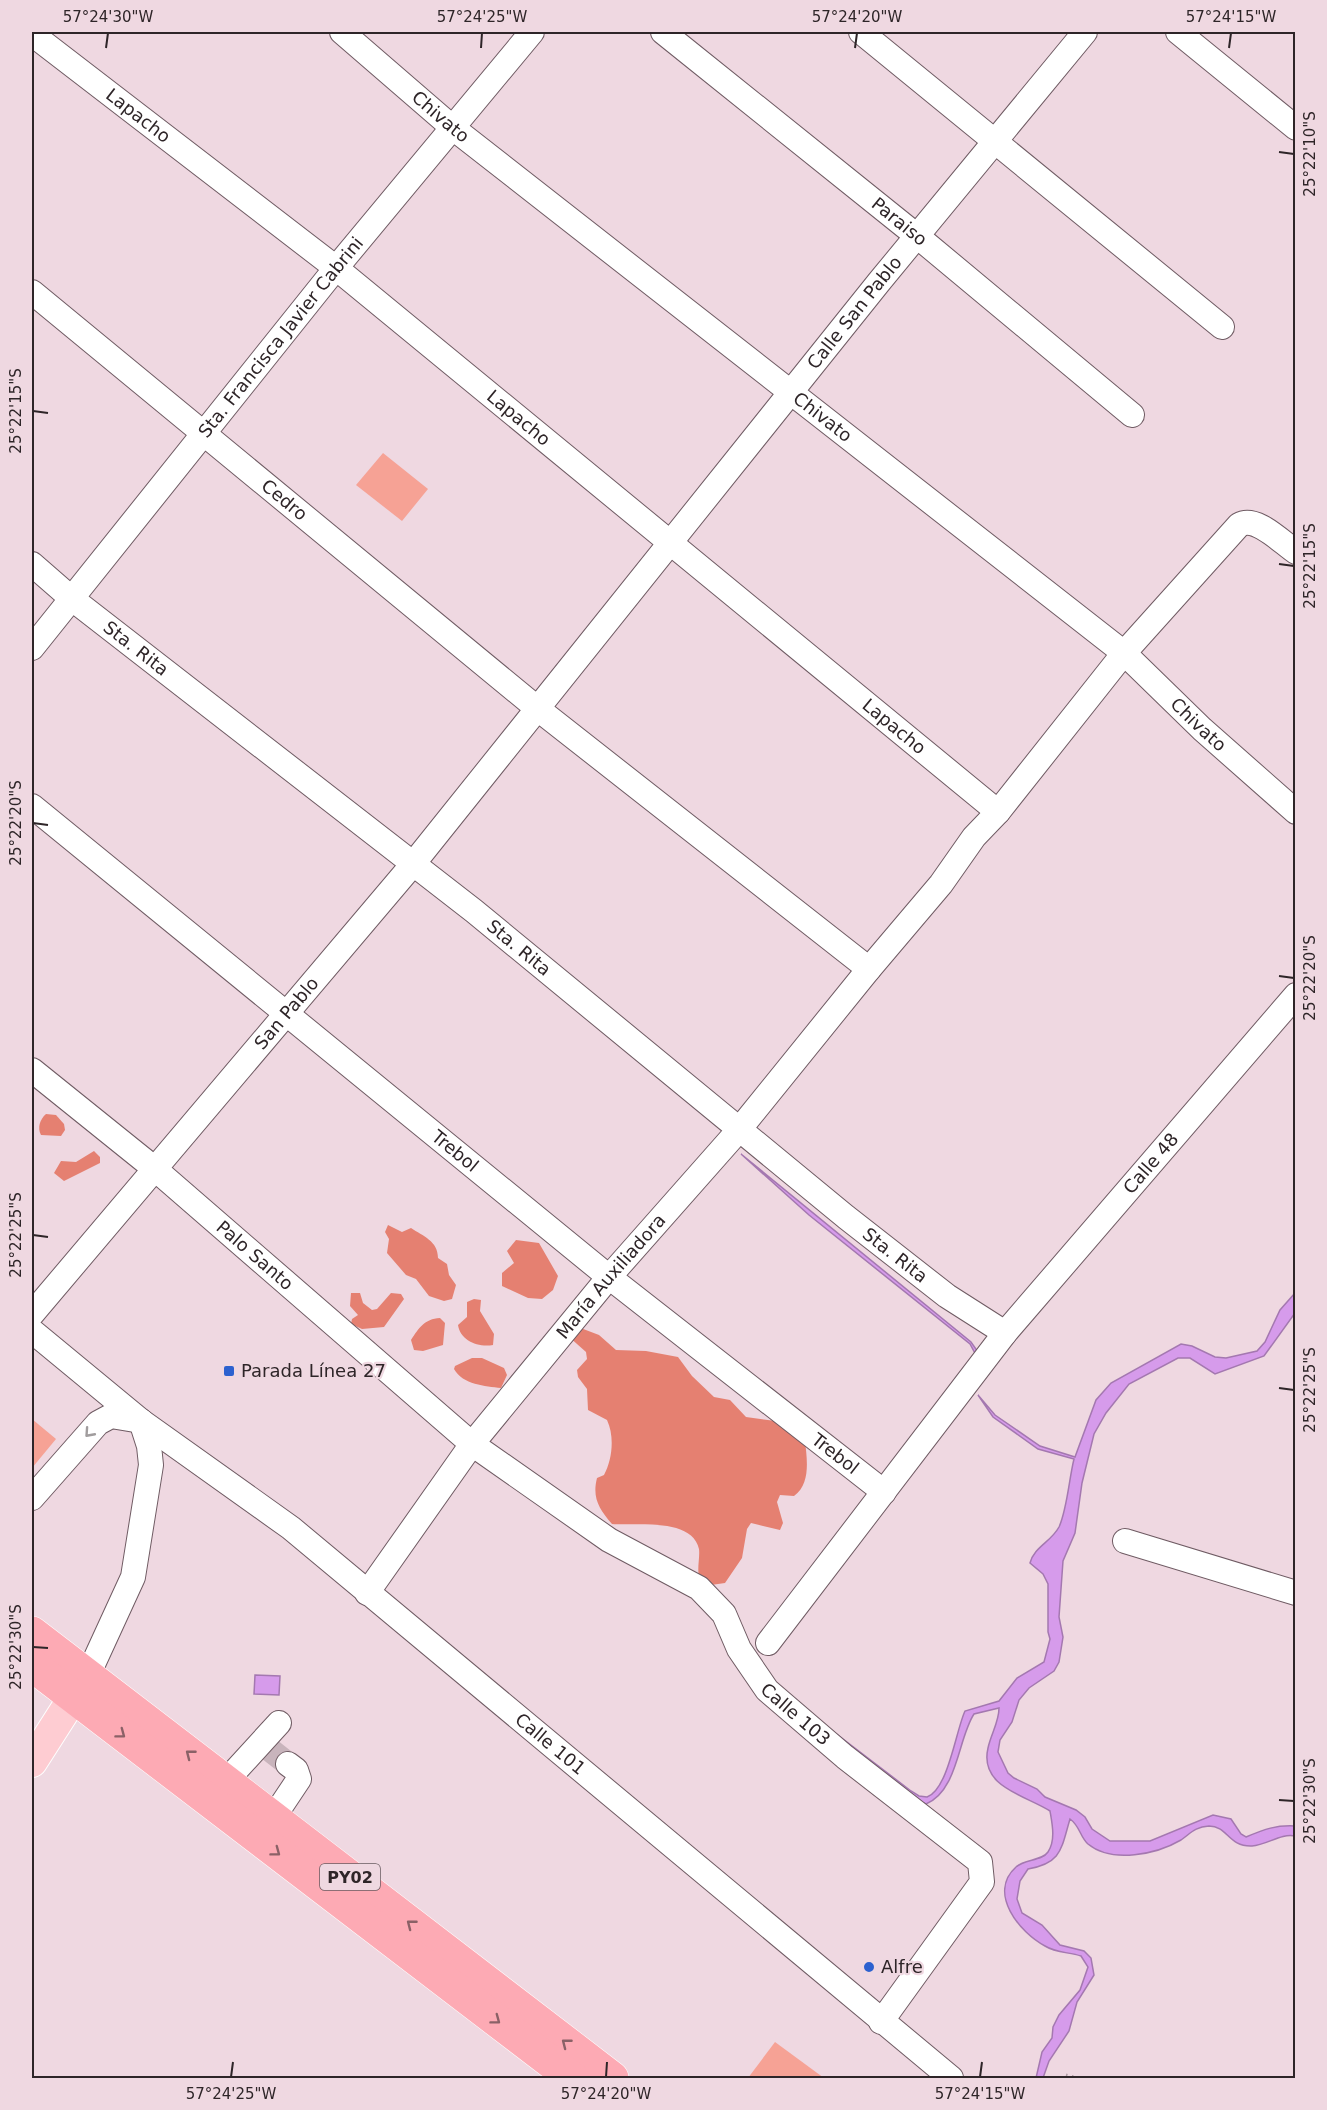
<svg xmlns="http://www.w3.org/2000/svg" width="1327" height="2110" font-family="'DejaVu Sans',sans-serif">
  <style>
    .green { fill: #f6a295 }
    .forest { fill: #e58071 }
    .water { fill: #d69beb; stroke: #a478b0; stroke-width: 1.5 }
    .lines { fill: none; stroke-linecap: round; stroke-linejoin: round }
    .minor-tunnel { stroke: #c8b4bc; stroke-width: 24; stroke-dasharray: 24 12; stroke-linecap: butt }
    .minor-casing { stroke: #6f5b63; stroke-width: 26 }
    .major-casing { stroke: #fff; stroke-width: 32 }
    .highway-casing { stroke: #fff; stroke-width: 34 }
    .path { stroke: #b09da4; stroke-width: 3; stroke-dasharray: 1.5 4.5; stroke-linecap: butt }
    .minor { stroke: #fff; stroke-width: 24 }
    .major { stroke: #feccd2; stroke-width: 30 }
    .highway { stroke: #fdaab4; stroke-width: 33 }
    .oneway { stroke: #a19d9e }
    .oneway2 { stroke: #8b6167 }
    .ticks { fill: none; stroke: #2e2528; stroke-width: 2 }
    .poi-dot { fill: #2c61cf; stroke: #efd8e1; stroke-width: 2 }
    .labels { text-anchor: middle; stroke-width: 4.5; stroke-linejoin: round; paint-order: stroke }
    .shield { fill: #efd8e1; stroke: #685b60; stroke-width: 1.5 }
    .shield-label { font-size: 16px; font-weight: bold; fill: #2e2528 }
    .street-label { font-size: 18px; fill: #2e2528; stroke: #efd8e1 }
    .poi-label { font-size: 18px; fill: #2e2528; stroke: #efd8e1; text-anchor: start }
    .neatline { fill: none; stroke: #2e2528; stroke-width: 2 }
    .ticks-label { font-size: 15px; text-anchor: middle; fill: #2e2528 }
  </style>
  <rect width="100%" height="100%" fill="#efd8e1"/>
  <g class="green">
    <polygon points="383,453 428,489 402,521 356,485"/>
    <polygon points="32,1419 56,1439 32,1468"/>
    <polygon points="775,2042 824,2078 748,2078"/>
  </g>
  <g class="forest">
    <path d="M46 1114 56 1115 64 1124 65 1130 61 1136 41 1135C37 1128 40 1119 46 1114Z"/>
    <polygon points="94,1151 100,1157 100,1163 64,1181 54,1173 61,1161 76,1162"/>
    <path d="M388 1225 402 1232 411 1228C423 1236 438 1241 438 1258L447 1264 449 1275 456 1285 452 1299 444 1301 429 1296 416 1279 406 1275 387 1253 389 1239 385 1232Z"/>
    <polygon points="516,1240 539,1243 558,1276 553,1290 542,1299 528,1298 502,1286 502,1273 514,1263 507,1251"/>
    <polygon points="351,1293 360,1293 363,1303 372,1310 377,1309 391,1293 401,1294 404,1299 384,1327 362,1329 351,1324 352,1319 358,1315 350,1306"/>
    <path d="M474 1299 481 1300 480 1311 494 1334 493 1345C478 1348 460 1340 458 1325L467 1317V1302Z"/>
    <path d="M440 1318 445 1323 443 1345 423 1351 414 1350 411 1340C419 1328 424 1319 440 1318Z"/>
    <path d="M578 1327 599 1335 616 1350 646 1351 678 1357 692 1376 714 1397 730 1400 746 1417 783 1422 805 1441C807 1459 811 1484 794 1496L780 1495 777 1502 783 1523 780 1530 751 1523 747 1529 742 1558 725 1583 711 1585 699 1577C697 1568 700 1558 699 1549 692 1517 634 1526 612 1524 599 1509 592 1498 597 1478L604 1475C612 1460 615 1437 607 1420L588 1410 587 1389 578 1377 577 1370 587 1359 586 1352 568 1336Z"/>
    <path d="M472 1358H482L504 1368 507 1375 501 1388C485 1386 463 1385 454 1369L455 1366Z"/>
  </g>
  <g class="water">
    <polygon points="741,1154 971,1342 978,1352 976,1355 970,1344 809,1215"/>
    <path d="M1295 1293V1313L1264 1356 1215 1374 1190 1358H1178L1129 1384 1106 1413 1094 1434 1082 1483 1075 1533 1063 1561 1059 1617 1063 1637 1059 1662 1054 1671 1029 1688 1019 1700 1012 1722 1000 1740 998 1752 1008 1773 1014 1778 1037 1789 1045 1797 1076 1810 1085 1817 1092 1829 1110 1841H1150L1213 1815 1231 1819 1241 1834 1246 1837C1265 1829 1276 1825 1295 1826V1836C1281 1833 1267 1845 1252 1846 1228 1847 1228 1826 1209 1826 1195 1827 1191 1833 1181 1840 1157 1854 1112 1864 1088 1844 1080 1837 1080 1826 1070 1819 1061 1849 1062 1863 1028 1869L1020 1881 1017 1899 1022 1913 1042 1925 1060 1945 1084 1951 1091 1958 1094 1975 1077 2002 1069 2031 1049 2061 1043 2078H1036L1042 2052 1052 2038 1053 2027 1059 2015 1080 1990 1088 1967 1081 1956C1069 1952 1056 1953 1045 1946 1020 1933 987 1893 1016 1867 1024 1859 1042 1861 1048 1852 1056 1840 1052 1823 1050 1811 1025 1795 979 1787 988 1748 991 1734 999 1722 999 1708L974 1714C958 1738 958 1791 926 1804L914 1799 826 1726 911 1791 919 1796 927 1797C948 1790 956 1730 965 1711L999 1701 1017 1678 1044 1662 1050 1639 1048 1632V1584L1043 1574 1030 1563C1034 1547 1051 1542 1059 1527 1067 1510 1069 1479 1074 1459L1038 1449 993 1417 978 1395 995 1415 1040 1446 1075 1457 1096 1400 1111 1383 1181 1344 1192 1346 1215 1357 1226 1358 1257 1351 1265 1342 1280 1310Z"/>
    <polygon points="255,1675 280,1676 279,1695 254,1694"/>
  </g>
  <g class="lines">
    <polyline class="minor-tunnel" points="269,1749 288,1764"/>
    <defs>
      <g id="minor">
        <path id="s1" d="M342 32 453 128 1124 653 1202 729 1296 812"/>
        <path id="s2" d="M663 32 917 236 1132 415"/>
        <polyline points="861,32 1222,327"/>
        <polyline points="1178,32 1296,128"/>
        <path id="s3" d="M32 34 336 268 998 812"/>
        <path id="s4" d="M32 292 538 709 869 969 941 884 974 837 998 812 1124 653 1239 525C1256 515 1281 542 1296 552"/>
        <path id="s5" d="M32 564 71 598 474 911 846 1217 947 1296 1005 1333"/>
        <path id="s6" d="M32 648 336 268 532 32"/>
        <path id="s7" d="M32 806 609 1277 884 1492"/>
        <path id="s8" d="M32 1070 155 1169 472 1444 609 1540 699 1588 724 1614 739 1649 767 1690 845 1757 980 1862 982 1882 881 2022"/>
        <path id="s9" d="M32 1314 413 864 879 282 1085 32"/>
        <path id="s10" d="M32 1331 141 1421 291 1528 951 2078"/>
        <polyline points="32,1498 98,1423 111,1416 141,1421"/>
        <polyline points="1125,1541 1296,1593"/>
        <path id="s11" d="M367 1593 472 1444 609 1277 738 1131 869 969"/>
        <path id="s12" d="M768 1643 1005 1333 1296 995"/>
        <polyline points="88,1675 133,1577 151,1465 149,1446 141,1421"/>
        <polyline points="226,1781 279,1723"/>
        <polyline points="273,1818 299,1779 296,1770 288,1764"/>
      </g>
      <polyline id="major" points="32,1762 87,1676"/>
      <g id="highway">
        <polyline points="32,1633 612,2078"/>
        <polyline points="32,1665 572,2078"/>
      </g>
    </defs>
    <use href="#minor" class="minor-casing"/>
    <use href="#major" class="major-casing"/>
    <use href="#highway" class="highway-casing"/>
    <polyline class="path" points="1066,2075 1078,2078"/>
    <use href="#minor" class="minor"/>
    <use href="#major" class="major"/>
    <use href="#highway" class="highway"/>
  </g>
  <defs><path id="oneway-chevron" d="M-2-3.5L2.5 0L-2 3.5" fill="none" stroke-width="1.6" stroke-linecap="round" stroke-linejoin="round" transform="scale(1.5)"/></defs>
  <use class="oneway" href="#oneway-chevron" transform="translate(89 1433) rotate(132)"/>
  <g class="oneway2">
    <use href="#oneway-chevron" transform="translate(121 1734) rotate(37)"/>
    <use href="#oneway-chevron" transform="translate(190 1754) rotate(-142)"/>
    <use href="#oneway-chevron" transform="translate(276 1852) rotate(37)"/>
    <use href="#oneway-chevron" transform="translate(411 1924) rotate(-142)"/>
    <use href="#oneway-chevron" transform="translate(496 2020) rotate(37)"/>
    <use href="#oneway-chevron" transform="translate(566 2043) rotate(-142)"/>
  </g>
  <path class="ticks" d="M106 48 108 33M481 48 482 33M855 48 857 33M1229 48 1231 33M1279 152 1294 154M33 411 48 413M1279 564 1294 566M33 823 48 825M1279 976 1294 978M33 1235 48 1237M1279 1388 1294 1390M33 1647 48 1648M1279 1800 1294 1801M231 2077 233 2062M606 2077 607 2062M980 2077 982 2062"/>
  <g class="poi-dot">
    <rect x="223" y="1365" width="12" height="12" rx="3"/>
    <circle cx="869" cy="1967" r="6"/>
  </g>
  <g class="labels">
    <rect class="shield" x="320" y="1864" width="60" height="26" rx="4.5"/>
    <g class="shield-label">
      <text x="350" y="1883">PY02</text>
    </g>
    <g class="street-label">
      <text dy="6" stroke="none"><textPath href="#s3" startOffset="134">Lapacho</textPath></text>
      <text dy="6" stroke="none"><textPath href="#s1" startOffset="130">Chivato</textPath></text>
      <text dy="6" stroke="none"><textPath href="#s2" startOffset="303">Paraiso</textPath></text>
      <text dy="6" stroke="none"><textPath href="#s9" startOffset="1296">Calle San Pablo</textPath></text>
      <text dy="6" stroke="none"><textPath href="#s6" startOffset="398">Sta. Francisca Javier Cabrini</textPath></text>
      <text dy="6" stroke="none"><textPath href="#s1" startOffset="616">Chivato</textPath></text>
      <text dy="6" stroke="none"><textPath href="#s3" startOffset="620">Lapacho</textPath></text>
      <text dy="6" stroke="none"><textPath href="#s4" startOffset="327">Cedro</textPath></text>
      <text dy="6" stroke="none"><textPath href="#s5" startOffset="134">Sta. Rita</textPath></text>
      <text dy="6" stroke="none"><textPath href="#s1" startOffset="1102">Chivato</textPath></text>
      <text dy="6" stroke="none"><textPath href="#s3" startOffset="1106">Lapacho</textPath></text>
      <text dy="6" stroke="none"><textPath href="#s5" startOffset="620">Sta. Rita</textPath></text>
      <text dy="6" stroke="none"><textPath href="#s9" startOffset="394">San Pablo</textPath></text>
      <text dy="6" stroke="none"><textPath href="#s7" startOffset="546">Trebol</textPath></text>
      <text dy="6" stroke="none"><textPath href="#s12" startOffset="614">Calle 48</textPath></text>
      <text dy="6" stroke="none"><textPath href="#s8" startOffset="290">Palo Santo</textPath></text>
      <text dy="6" stroke="none"><textPath href="#s5" startOffset="1106">Sta. Rita</textPath></text>
      <text dy="6" stroke="none"><textPath href="#s11" startOffset="400">María Auxiliadora</textPath></text>
      <text dy="6" stroke="none"><textPath href="#s7" startOffset="1032">Trebol</textPath></text>
      <text dy="6" stroke="none"><textPath href="#s8" startOffset="1008">Calle 103</textPath></text>
      <text dy="6" stroke="none"><textPath href="#s10" startOffset="663">Calle 101</textPath></text>
    </g>
    <g class="poi-label">
      <text x="241" y="1377">Parada Línea 27</text>
      <text x="881" y="1973">Alfre</text>
    </g>
  </g>
  <rect width="1327" height="2110" fill="none" stroke="#efd8e1" stroke-width="66"/>
  <rect x="33" y="33" width="1261" height="2044" class="neatline"/>
  <g class="ticks-label">
    <text x="108" y="22">57°24'30"W</text>
    <text x="482" y="22">57°24'25"W</text>
    <text x="857" y="22">57°24'20"W</text>
    <text x="1231" y="22">57°24'15"W</text>
    <text transform="translate(1310 154) rotate(-90)" y="5">25°22'10"S</text>
    <text transform="translate(16 411) rotate(-90)" y="5">25°22'15"S</text>
    <text transform="translate(1310 566) rotate(-90)" y="5">25°22'15"S</text>
    <text transform="translate(16 823) rotate(-90)" y="5">25°22'20"S</text>
    <text transform="translate(1310 978) rotate(-90)" y="5">25°22'20"S</text>
    <text transform="translate(16 1235) rotate(-90)" y="5">25°22'25"S</text>
    <text transform="translate(1310 1390) rotate(-90)" y="5">25°22'25"S</text>
    <text transform="translate(16 1647) rotate(-90)" y="5">25°22'30"S</text>
    <text transform="translate(1310 1801) rotate(-90)" y="5">25°22'30"S</text>
    <text x="231" y="2099">57°24'25"W</text>
    <text x="606" y="2099">57°24'20"W</text>
    <text x="980" y="2099">57°24'15"W</text>
  </g>
</svg>
